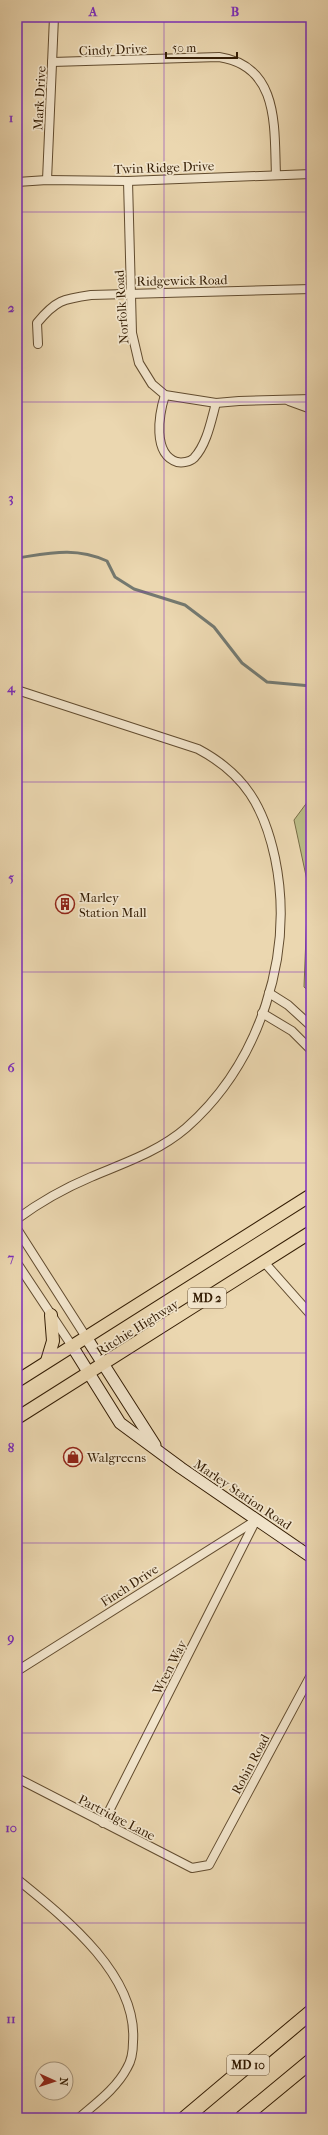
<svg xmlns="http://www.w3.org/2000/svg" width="328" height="2135" font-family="'IM FELL French Canon',serif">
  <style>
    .green { fill: #bbbd88; stroke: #786d46 }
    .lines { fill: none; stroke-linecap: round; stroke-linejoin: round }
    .stream { stroke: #747970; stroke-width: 3 }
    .street-casing { stroke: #624c2f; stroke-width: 10 }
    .secondary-casing { stroke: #341d04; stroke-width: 13 }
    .primary-casing { stroke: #341d04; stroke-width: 14 }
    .highway-casing { stroke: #341d04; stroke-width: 16 }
    .street { stroke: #f2e5cc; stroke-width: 8 }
    .secondary { stroke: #f2e5cc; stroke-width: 11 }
    .primary { stroke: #ebd7b0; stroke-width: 12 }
    .highway { stroke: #ebd7b0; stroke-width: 14 }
    .grid { fill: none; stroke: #7b2cbf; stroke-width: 1; stroke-opacity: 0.55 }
    .labels { text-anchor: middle; stroke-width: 3.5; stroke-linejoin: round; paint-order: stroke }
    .shield { fill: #f2e5cc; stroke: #6d5940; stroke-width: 1 }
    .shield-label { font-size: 12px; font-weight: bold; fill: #341d04 }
    .street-label { font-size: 13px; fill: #341d04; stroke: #f2e5cc }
    .poi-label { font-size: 13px; fill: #341d04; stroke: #f2e5cc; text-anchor: start }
    .neatline { fill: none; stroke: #7b2cbf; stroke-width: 1.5 }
    .grid-label { font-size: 13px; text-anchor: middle; font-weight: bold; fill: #7b2cbf }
  </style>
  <rect width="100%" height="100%" fill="#ebd7b0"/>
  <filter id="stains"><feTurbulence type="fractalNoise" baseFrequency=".005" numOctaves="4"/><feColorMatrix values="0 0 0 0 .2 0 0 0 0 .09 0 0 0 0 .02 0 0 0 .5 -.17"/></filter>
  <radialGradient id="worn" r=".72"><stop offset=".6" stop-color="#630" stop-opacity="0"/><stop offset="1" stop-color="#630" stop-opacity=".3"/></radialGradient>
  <polygon class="green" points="311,797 311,993 304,987 308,885 294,820"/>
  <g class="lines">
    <path class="stream" d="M17 558C51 553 75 547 107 561L115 577 134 589 185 605 214 627 242 663 267 682 311 686"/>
    <defs>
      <g id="street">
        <path d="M52 62 219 57C280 66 274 128 276 175"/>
        <polyline points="47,180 54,17"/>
        <polyline points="128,181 132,333 139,363 152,384 165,395 216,403 239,401 311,399"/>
        <polyline points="17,182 47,180 128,181 311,174"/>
        <path d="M38 344 37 323C56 300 63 299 91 295L311 289"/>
        <path d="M165 395C159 414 152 454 177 462 182 463 190 462 194 458 207 444 211 421 216 403"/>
        <polyline points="289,401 311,409"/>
        <path d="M17 690 198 749C245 774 264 807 275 858 295 954 260 1063 186 1128 158 1152 124 1163 91 1177 65 1188 40 1202 17 1219"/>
        <polyline points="269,993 288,1005 311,1026"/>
        <polyline points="262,1013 292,1031 311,1050"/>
        <polyline points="17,1229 86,1337"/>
        <polyline points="264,1262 311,1315"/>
        <polyline points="17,1263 72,1346"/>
        <polyline points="17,1671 255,1521"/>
        <polyline points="17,1778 192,1868 209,1865 311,1675"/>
        <polyline points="103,1823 256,1520"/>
        <path d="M17 1879C64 1917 138 1975 133 2042 133 2051 132 2060 127 2068 116 2089 96 2103 79 2118"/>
      </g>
      <g id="secondary">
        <polyline points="86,1337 155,1445"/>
        <polyline points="72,1346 120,1423 181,1468 311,1557"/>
      </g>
      <g id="primary">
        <polyline points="47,1361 53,1341 51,1315"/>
        <polyline points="17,1381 311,1195"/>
        <polyline points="17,1418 311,1232"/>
      </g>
      <g id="highway">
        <polyline points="185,2118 311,2012"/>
        <polyline points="242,2118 311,2061"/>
      </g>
    </defs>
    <use href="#street" class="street-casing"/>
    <use href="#secondary" class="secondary-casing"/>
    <use href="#primary" class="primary-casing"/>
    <use href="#highway" class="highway-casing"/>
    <use href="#street" class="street"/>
    <use href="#secondary" class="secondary"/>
    <use href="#primary" class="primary"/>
    <use href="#highway" class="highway"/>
  </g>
  <path class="grid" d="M164 17V2118M17 212H311M17 402H311M17 592H311M17 782H311M17 972H311M17 1163H311M17 1353H311M17 1543H311M17 1733H311M17 1923H311"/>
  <defs>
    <symbol id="building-ring" viewBox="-11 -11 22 22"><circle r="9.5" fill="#f2e5cc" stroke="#8f2418" stroke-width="1.5"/><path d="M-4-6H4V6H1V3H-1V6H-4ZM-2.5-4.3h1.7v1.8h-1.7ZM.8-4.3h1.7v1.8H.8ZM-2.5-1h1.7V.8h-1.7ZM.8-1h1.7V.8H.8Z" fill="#8f2418"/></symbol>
    <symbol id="shop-ring" viewBox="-11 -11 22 22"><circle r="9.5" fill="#f2e5cc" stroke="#8f2418" stroke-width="1.5"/><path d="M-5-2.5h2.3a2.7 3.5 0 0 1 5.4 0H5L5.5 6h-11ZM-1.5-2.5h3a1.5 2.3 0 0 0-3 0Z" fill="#8f2418"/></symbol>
  </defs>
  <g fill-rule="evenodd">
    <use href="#building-ring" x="54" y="893" width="22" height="22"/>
    <use href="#shop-ring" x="62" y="1446" width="22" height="22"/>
  </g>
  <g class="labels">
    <g class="shield">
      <rect x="188" y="1288" width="38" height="20" rx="3"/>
      <rect x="227" y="2055" width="42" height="20" rx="3"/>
    </g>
    <g class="shield-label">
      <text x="207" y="1302">MD 2</text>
      <text x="248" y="2069">MD 10</text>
    </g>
    <g class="street-label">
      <text transform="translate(113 49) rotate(-2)" y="5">Cindy Drive</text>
      <text transform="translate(39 98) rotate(-87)" y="5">Mark Drive</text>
      <text transform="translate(164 167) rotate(-2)" y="5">Twin Ridge Drive</text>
      <text transform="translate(182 280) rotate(-1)" y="5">Ridgewick Road</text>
      <text transform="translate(121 307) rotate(-94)" y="5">Norfolk Road</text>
      <text transform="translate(137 1327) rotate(-32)" y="5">Ritchie Highway</text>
      <text transform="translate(243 1494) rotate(34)" y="5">Marley Station Road</text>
      <text transform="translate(129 1585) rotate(-33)" y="5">Finch Drive</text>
      <text transform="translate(169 1667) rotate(-63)" y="5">Wren Way</text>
      <text transform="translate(250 1764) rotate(-62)" y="5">Robin Road</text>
      <text transform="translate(117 1817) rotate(27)" y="5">Partridge Lane</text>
    </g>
    <g class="poi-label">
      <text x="79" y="902">Marley<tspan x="79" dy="15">Station Mall</tspan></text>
      <text x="87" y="1462">Walgreens</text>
    </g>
  </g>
  <rect width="328" height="2135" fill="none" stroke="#ebd7b0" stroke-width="44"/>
  <g transform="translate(54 2081) rotate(93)"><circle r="19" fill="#f2e5cc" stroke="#a6957c"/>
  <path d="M0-3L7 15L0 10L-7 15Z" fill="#8f2418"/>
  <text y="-6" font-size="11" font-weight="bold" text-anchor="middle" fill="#341d04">N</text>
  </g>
  <path d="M166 52v6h71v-6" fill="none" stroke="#341d04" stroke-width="2"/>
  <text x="172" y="52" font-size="12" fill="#341d04" stroke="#f2e5cc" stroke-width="3" paint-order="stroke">50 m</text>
  <rect x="22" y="22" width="284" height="2091" class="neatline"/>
  <g class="grid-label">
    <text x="93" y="16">A</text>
    <text x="235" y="16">B</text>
    <text x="11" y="122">1</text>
    <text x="11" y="312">2</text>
    <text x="11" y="502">3</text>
    <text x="11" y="692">4</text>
    <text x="11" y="882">5</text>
    <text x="11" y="1072">6</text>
    <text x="11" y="1262">7</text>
    <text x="11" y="1452">8</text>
    <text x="11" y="1642">9</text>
    <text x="11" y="1832">10</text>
    <text x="11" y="2023">11</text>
  </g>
  <rect width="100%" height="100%" filter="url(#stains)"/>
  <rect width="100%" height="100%" fill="url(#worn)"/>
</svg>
